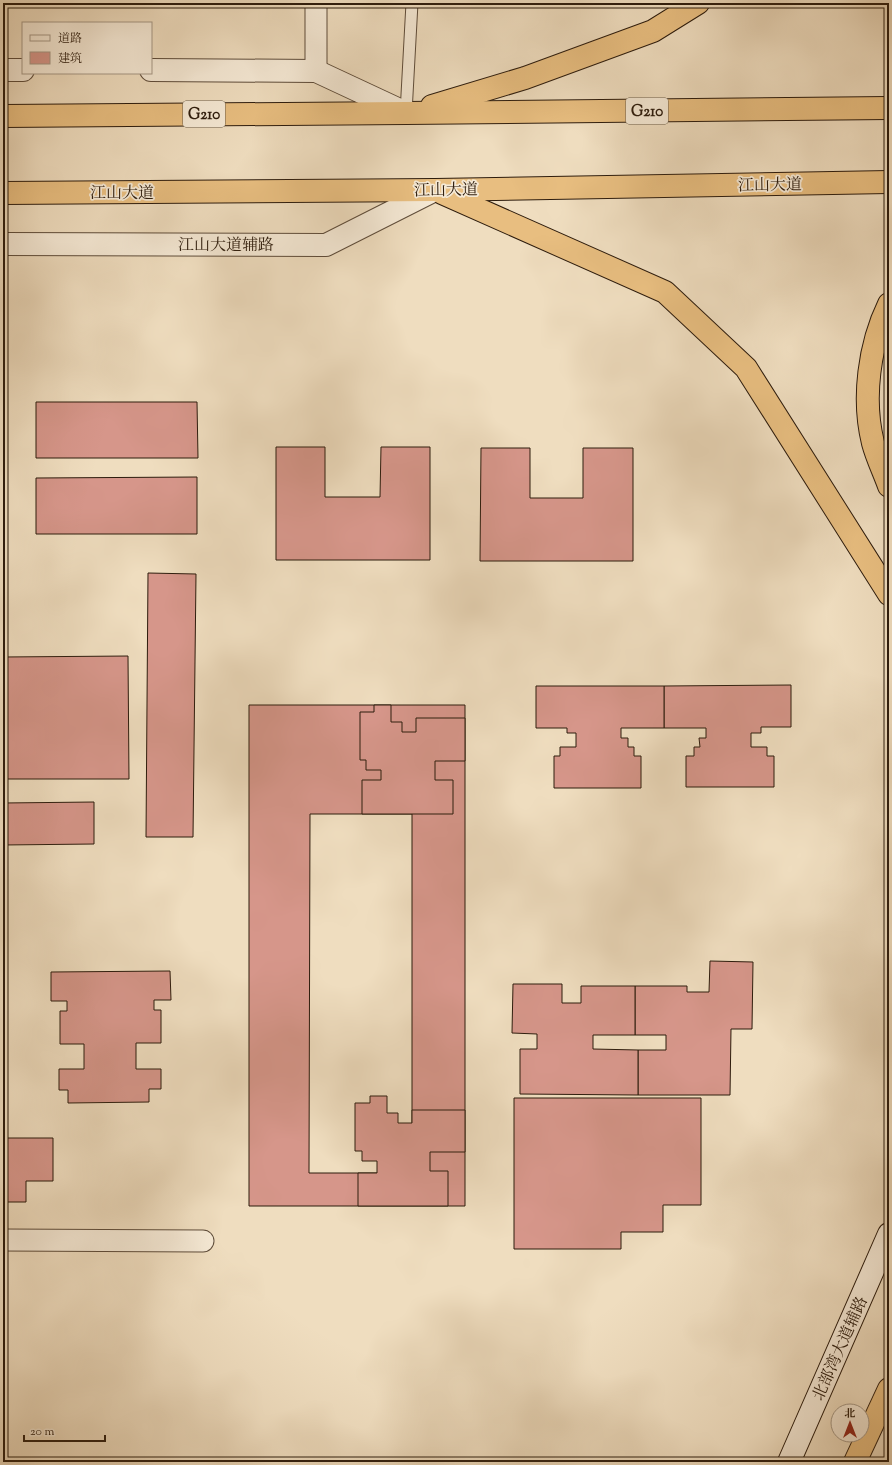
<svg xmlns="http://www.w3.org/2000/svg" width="892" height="1465" font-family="'Sorts Mill Goudy','Noto Serif SC',serif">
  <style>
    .garden { fill: url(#garden-furrows); stroke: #706f52 }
    .building { fill: #d6968a; stroke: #2d1c0d; fill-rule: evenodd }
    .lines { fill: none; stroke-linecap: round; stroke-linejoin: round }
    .service-casing { stroke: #5e4c3a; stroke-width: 13 }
    .minor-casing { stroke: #5e4c3a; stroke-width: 23 }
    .tertiary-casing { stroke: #5e4c3a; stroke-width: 24 }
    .secondary-casing { stroke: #2d1c0d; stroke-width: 24 }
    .trunk-casing { stroke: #2d1c0d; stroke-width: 24 }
    .service { stroke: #f5e9d5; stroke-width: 11 }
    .minor { stroke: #f5e9d5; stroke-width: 21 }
    .tertiary { stroke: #f5e9d5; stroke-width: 22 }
    .secondary { stroke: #f5e9d5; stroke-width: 22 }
    .trunk { stroke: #e8be80; stroke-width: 22 }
    .labels { text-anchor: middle; stroke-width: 3.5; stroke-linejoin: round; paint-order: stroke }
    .shield { fill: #f5e9d5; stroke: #695a49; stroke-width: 1 }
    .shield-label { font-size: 15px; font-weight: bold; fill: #2d1c0d }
    .street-label { font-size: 16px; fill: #2d1c0d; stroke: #f5e9d5 }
  </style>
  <defs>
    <pattern id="garden-furrows" width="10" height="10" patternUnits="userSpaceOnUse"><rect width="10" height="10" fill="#b3c297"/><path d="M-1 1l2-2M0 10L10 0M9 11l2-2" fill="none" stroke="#9aa681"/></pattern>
  </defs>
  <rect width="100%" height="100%" fill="#efddbf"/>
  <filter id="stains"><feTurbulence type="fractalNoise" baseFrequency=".005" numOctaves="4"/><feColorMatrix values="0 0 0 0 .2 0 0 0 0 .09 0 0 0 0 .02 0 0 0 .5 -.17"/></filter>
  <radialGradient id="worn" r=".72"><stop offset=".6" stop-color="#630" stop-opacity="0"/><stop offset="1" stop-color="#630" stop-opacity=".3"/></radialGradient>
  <polygon class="garden" points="88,3 201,3 202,4 88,4"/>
  <g class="building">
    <polygon points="36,402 197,402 198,458 36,458"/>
    <polygon points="276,447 325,447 325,497 380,497 381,447 430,447 430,560 276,560"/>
    <polygon points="481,448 530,448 530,498 583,498 583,448 633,448 633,561 480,561"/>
    <polygon points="197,477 197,534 36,534 36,478"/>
    <polygon points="148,573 196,574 193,837 146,837"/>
    <polygon points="128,656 129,779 3,779 3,657"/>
    <polygon points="791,685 791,727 761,727 761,733 751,733 751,747 767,747 767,756 774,756 774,787 686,787 686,756 694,756 694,747 700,747 699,738 706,738 706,728 664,728 664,686"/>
    <polygon points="536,686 664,686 664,728 621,728 621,738 628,738 628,747 634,747 634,756 641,756 641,788 554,788 554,756 560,756 560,747 576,747 576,733 567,733 567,728 536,728"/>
    <path d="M249 705H465V1206H249ZM310 814H412V1173H309Z"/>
    <polygon points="374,705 391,705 391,722 402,722 402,732 416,732 416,718 465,718 465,761 435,761 435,780 453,780 453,814 362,814 362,780 381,780 381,770 366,770 366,760 360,760 360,712 374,712"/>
    <polygon points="94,802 94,844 3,845 3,803"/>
    <rect x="3" y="936" width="1" height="35"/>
    <polygon points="710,961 753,962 752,1029 731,1029 730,1095 638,1095 638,1050 666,1050 666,1035 635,1035 635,986 687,986 687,992 709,992"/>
    <polygon points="170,971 171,1000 154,1000 154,1010 161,1010 161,1043 136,1043 136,1069 161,1069 161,1089 149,1089 149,1102 68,1103 68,1090 59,1090 59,1069 84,1069 84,1044 60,1044 60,1011 67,1011 67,1001 51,1001 51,972"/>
    <polygon points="513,984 562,984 562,1003 581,1003 581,986 635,986 635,1035 593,1035 593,1049 638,1050 638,1095 520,1094 520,1049 537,1049 537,1034 512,1033"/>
    <polygon points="370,1096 387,1096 387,1113 398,1113 398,1123 412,1123 412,1110 465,1110 465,1152 430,1152 430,1171 448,1171 448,1206 358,1206 358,1173 377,1173 377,1161 362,1161 362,1151 355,1151 355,1103 370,1103"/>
    <polygon points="514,1098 701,1098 701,1205 663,1205 663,1232 621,1232 621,1249 514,1249"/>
    <polygon points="3,1138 53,1138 53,1181 26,1181 26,1202 3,1202"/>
  </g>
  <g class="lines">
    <defs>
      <polyline id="service" points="406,113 412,3"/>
      <g id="minor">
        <polyline points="316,3 316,71"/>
        <polyline points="3,1240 203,1241"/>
      </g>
      <g id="tertiary">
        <polyline points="3,70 23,70"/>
        <polyline points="151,70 316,71 406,113"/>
        <polyline points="3,244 326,245 435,190"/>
      </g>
      <polyline id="secondary" points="789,1462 889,1234"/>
      <g id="trunk">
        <polyline points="432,106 525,78 653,31 698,3"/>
        <polyline points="3,116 406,113 889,108"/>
        <polyline points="3,193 435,190 889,182"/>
        <polyline points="442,193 665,292 746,368 889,594"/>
        <path d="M889 304C869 345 862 399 873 443 877 458 884 472 889 486"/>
        <polyline points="855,1462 889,1389"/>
      </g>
    </defs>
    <use href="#service" class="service-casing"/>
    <use href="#minor" class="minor-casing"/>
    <use href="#tertiary" class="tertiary-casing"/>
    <use href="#secondary" class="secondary-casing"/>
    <use href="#trunk" class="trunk-casing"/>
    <use href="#service" class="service"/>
    <use href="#minor" class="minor"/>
    <use href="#tertiary" class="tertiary"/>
    <use href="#secondary" class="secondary"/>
    <use href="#trunk" class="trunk"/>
  </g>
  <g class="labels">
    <g class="shield">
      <rect x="626" y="98" width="42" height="26" rx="3"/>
      <rect x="183" y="101" width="42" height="26" rx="3"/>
    </g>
    <g class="shield-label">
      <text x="647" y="116">G210</text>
      <text x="204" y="119">G210</text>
    </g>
    <g class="street-label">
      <text transform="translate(770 184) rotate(-1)" y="6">江山大道</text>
      <text transform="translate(446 189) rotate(-1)" y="6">江山大道</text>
      <text x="122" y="198">江山大道</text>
      <text x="226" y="250">江山大道辅路</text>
      <text transform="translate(839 1348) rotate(-66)" y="6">北部湾大道辅路</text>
    </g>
  </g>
  <rect width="892" height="1465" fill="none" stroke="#efddbf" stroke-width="16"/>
  <rect x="4" y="4" width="884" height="1457" fill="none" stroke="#2d1c0d" stroke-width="2"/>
  <rect x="8" y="8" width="876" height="1449" fill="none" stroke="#2d1c0d"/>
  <rect x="22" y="22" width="130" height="52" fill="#f5e9d5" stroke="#a59785"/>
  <rect x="30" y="35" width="20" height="6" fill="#f5e9d5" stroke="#a59785"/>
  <text x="58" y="42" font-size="12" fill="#2d1c0d">道路</text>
  <rect x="30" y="52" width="20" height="12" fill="#d6968a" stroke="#a59785"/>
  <text x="58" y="62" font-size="12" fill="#2d1c0d">建筑</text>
  <g transform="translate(850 1423)"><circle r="19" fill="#f5e9d5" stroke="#a59785"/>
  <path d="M0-3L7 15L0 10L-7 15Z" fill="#8f2418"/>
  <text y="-6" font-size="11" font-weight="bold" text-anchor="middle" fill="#2d1c0d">北</text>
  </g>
  <path d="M24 1435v6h81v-6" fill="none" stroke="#2d1c0d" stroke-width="2"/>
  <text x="30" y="1435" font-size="12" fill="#2d1c0d" stroke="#f5e9d5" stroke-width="3" paint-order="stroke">20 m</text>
  <rect width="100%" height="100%" filter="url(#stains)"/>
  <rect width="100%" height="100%" fill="url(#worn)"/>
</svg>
